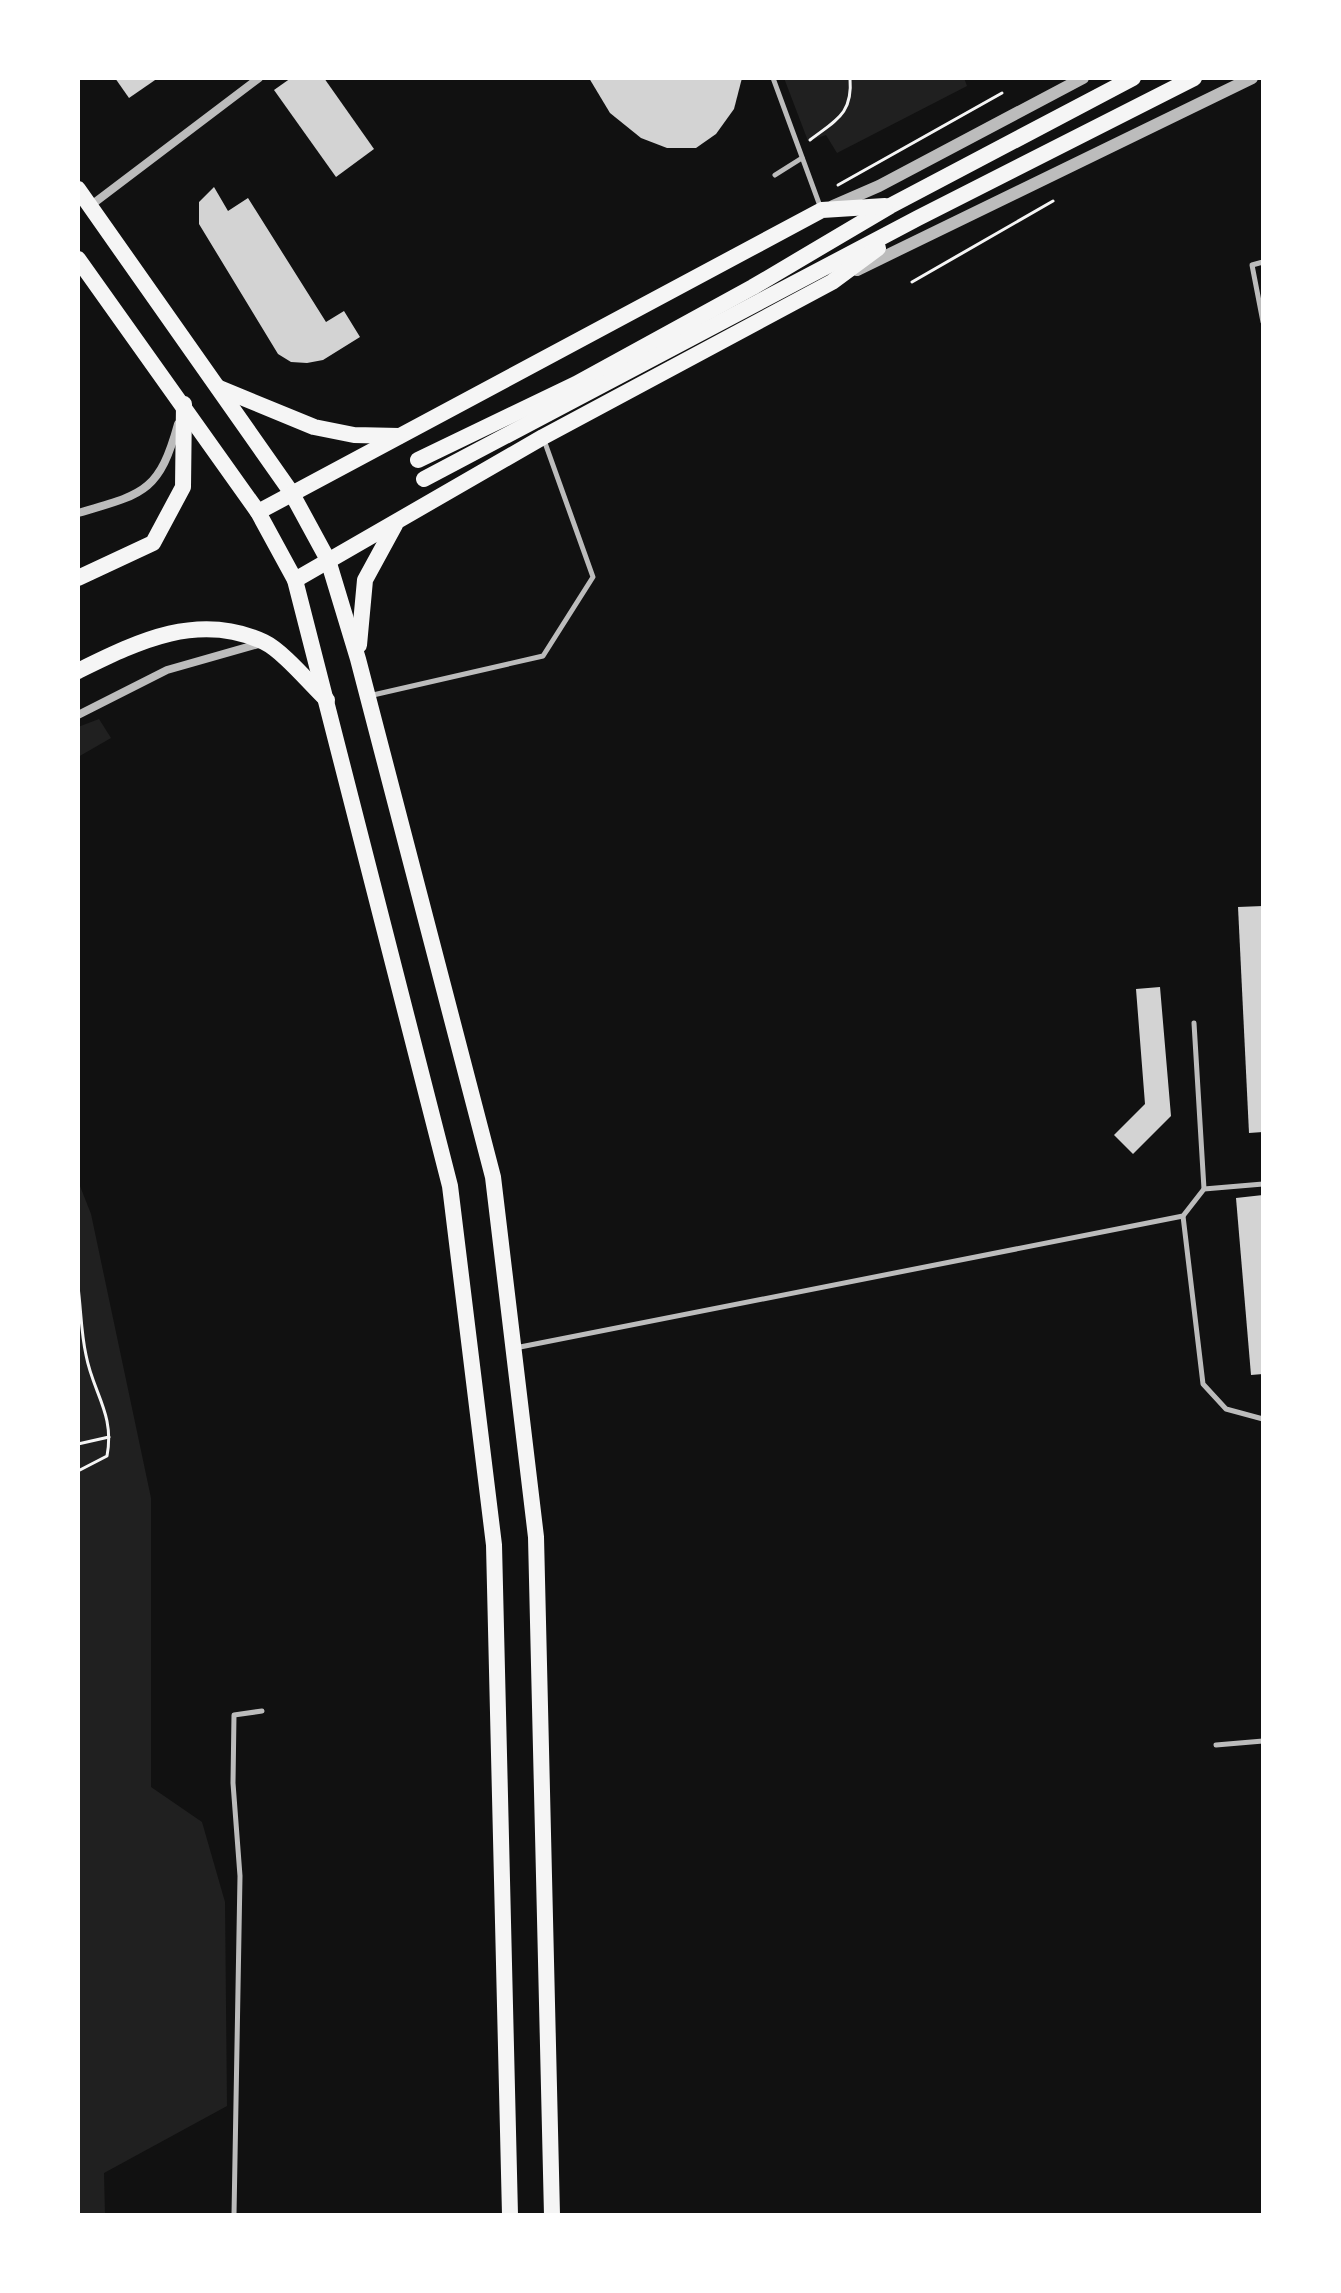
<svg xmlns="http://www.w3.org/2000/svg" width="1341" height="2293" font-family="Montserrat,sans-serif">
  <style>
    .green { fill: #202020 }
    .building { fill: #d3d3d3 }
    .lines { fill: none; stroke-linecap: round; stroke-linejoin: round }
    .path { stroke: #f5f5f5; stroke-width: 3 }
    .service { stroke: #bcbcbc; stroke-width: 5 }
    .minor { stroke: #bcbcbc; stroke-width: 8 }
    .tertiary { stroke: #bcbcbc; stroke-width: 12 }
    .primary { stroke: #f5f5f5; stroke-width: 16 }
  </style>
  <rect width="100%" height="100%" fill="#111"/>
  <g class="green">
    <polygon points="784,78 964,78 967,86 837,153 826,135 808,141"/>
    <polygon points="99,719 111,738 78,757 78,727"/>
    <polygon points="78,1181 91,1214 151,1498 151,1787 202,1822 225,1902 227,2106 104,2173 105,2215 78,2215"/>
  </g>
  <g class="building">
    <polygon points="115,78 158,78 129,98"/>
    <polygon points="291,78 324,78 374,149 336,177 274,90"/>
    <polygon points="589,78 742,78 734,109 716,134 696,148 667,148 641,138 610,113"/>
    <polygon points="214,187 228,211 248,198 326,322 344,311 360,337 323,360 307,363 291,362 278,354 199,224 199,202"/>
    <polygon points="1263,906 1263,1132 1249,1133 1238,907"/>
    <polygon points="1160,987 1171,1116 1133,1154 1114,1135 1145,1104 1136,989"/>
    <polygon points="1263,1195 1263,1374 1251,1375 1236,1198"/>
  </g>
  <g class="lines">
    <g class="path">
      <path d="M810 140C836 120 853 114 850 78"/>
      <polyline points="838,185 1002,93"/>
      <polyline points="912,282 1053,201"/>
      <path d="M78 1287C81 1309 81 1333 86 1355 93 1393 115 1414 107 1456L78 1471"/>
      <polyline points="78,1444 109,1437"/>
    </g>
    <g class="service">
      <polyline points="773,78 820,206"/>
      <polyline points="775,175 802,158"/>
      <polyline points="1263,262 1252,265 1263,322"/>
      <polyline points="373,695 543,656 593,577 544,440"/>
      <polyline points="1194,1023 1204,1189"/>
      <polyline points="1183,1216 1203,1384 1226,1409 1263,1419"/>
      <polyline points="515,1348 1183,1216 1204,1189 1263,1184"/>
      <polyline points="1216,1745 1263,1741"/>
      <polyline points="234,2215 240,1876 233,1783 234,1715 262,1711"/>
    </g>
    <g class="minor">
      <polyline points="90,206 259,78"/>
      <path d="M78 513C143 494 159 493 178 424"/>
      <polyline points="78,715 167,670 262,643"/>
    </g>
    <g class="tertiary">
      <polyline points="833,206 879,186 1083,78"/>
      <polyline points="857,270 1252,78"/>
    </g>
    <g class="primary">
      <polyline points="78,189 291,492 328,560 358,659 493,1177 536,1537 552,2215"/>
      <polyline points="78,259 258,512 295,580 450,1186 494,1545 510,2215"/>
      <polyline points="219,388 314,427 354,435 399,436"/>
      <polyline points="418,460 576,384 753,287 890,206 1133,78"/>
      <polyline points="424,479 918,218 1194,78"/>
      <polyline points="258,512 822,210 885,206"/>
      <polyline points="78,578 153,543 183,487 184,404"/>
      <polyline points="295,580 543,437 832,282 878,248"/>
      <polyline points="359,645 365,580 395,525"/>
      <path d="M78 671C137 642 198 611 264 642 283 651 311 685 327 700"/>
    </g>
  </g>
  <rect width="1341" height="2293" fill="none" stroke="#ffffff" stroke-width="160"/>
</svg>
